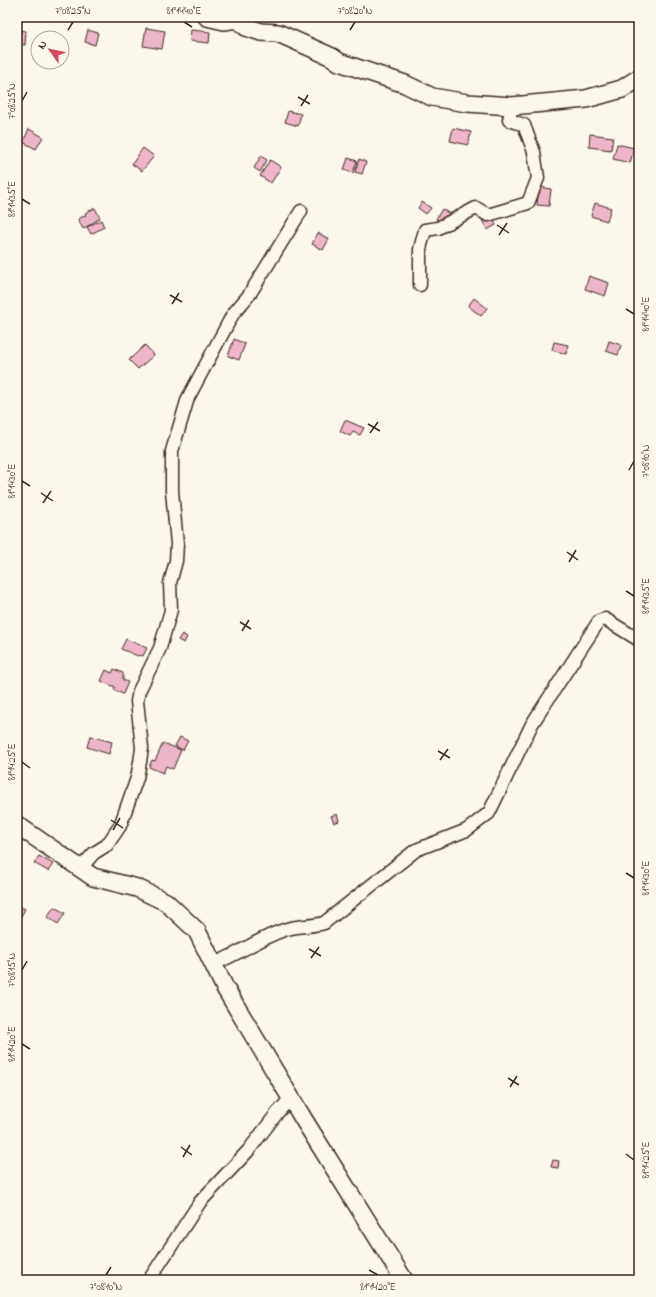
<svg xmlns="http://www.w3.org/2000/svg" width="656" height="1297" font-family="'Indie Flower',sans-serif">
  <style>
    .building { fill: #eeb6cb; stroke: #3b2a1e }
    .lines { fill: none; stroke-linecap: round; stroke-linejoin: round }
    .minor-casing { stroke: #3b2a1e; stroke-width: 15 }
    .secondary-casing { stroke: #3b2a1e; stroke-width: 20 }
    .minor { stroke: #fbf7ec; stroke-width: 12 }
    .secondary { stroke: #fbf7ec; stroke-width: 17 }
    .ticks { fill: none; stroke: #3b2a1e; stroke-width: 1.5 }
    .neatline { fill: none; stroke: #3b2a1e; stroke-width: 1.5 }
    .ticks-label { font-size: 10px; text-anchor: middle; fill: #3b2a1e }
  </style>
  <rect width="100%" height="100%" fill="#fbf7ec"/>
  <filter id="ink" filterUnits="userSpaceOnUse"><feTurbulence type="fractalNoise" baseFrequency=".025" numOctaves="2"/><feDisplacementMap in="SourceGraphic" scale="8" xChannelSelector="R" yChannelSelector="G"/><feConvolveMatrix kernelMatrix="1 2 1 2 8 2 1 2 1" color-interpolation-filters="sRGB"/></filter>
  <g filter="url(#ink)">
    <g class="building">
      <polygon points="146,28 165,31 162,49 143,46"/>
      <polygon points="17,30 26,31 25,45 17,44"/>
      <polygon points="88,30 98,33 95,45 85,42"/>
      <polygon points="191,30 210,32 209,43 190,41"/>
      <polygon points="288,111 301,114 298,126 285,122"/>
      <polygon points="453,128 471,132 468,145 450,141"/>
      <polygon points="29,129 43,137 36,149 23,142"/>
      <polygon points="590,134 613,137 611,150 589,147"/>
      <polygon points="617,144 634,148 630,163 613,159"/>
      <polygon points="143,148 154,156 142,171 132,164"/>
      <polygon points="261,156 267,160 260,172 254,168"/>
      <polygon points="348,158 357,161 353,173 344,170"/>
      <polygon points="359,159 366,162 362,174 355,172"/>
      <polygon points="270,160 281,167 271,183 260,176"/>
      <polygon points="539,187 551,189 549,206 537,205"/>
      <polygon points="422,202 431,208 426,214 418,208"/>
      <polygon points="595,203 611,208 607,221 591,216"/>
      <polygon points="95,208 100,218 83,229 78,219 86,215 85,213"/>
      <polygon points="442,209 450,214 444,224 436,219"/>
      <polygon points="490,215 496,225 487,230 482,220"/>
      <polygon points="101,220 104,227 91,234 87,227"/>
      <polygon points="318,233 329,239 323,250 312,244"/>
      <polygon points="589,276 609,283 605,296 585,289"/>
      <polygon points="474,298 487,308 481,316 468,306"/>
      <polygon points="234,339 245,344 239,360 228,356"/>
      <polygon points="609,341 621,345 618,355 606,351"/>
      <polygon points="554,342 568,345 566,354 552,350"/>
      <polygon points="145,345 154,355 138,369 129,360"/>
      <polygon points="345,420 364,428 360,435 353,432 350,436 340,431"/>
      <polygon points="182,634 187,637 184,643 178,640"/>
      <polygon points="126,639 147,648 143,656 139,655 138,656 121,649"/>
      <polygon points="114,669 123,673 123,680 128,682 123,694 114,690 115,687 101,681 106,670 112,673"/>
      <polygon points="90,736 112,742 109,754 87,747"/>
      <polygon points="180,737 188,741 183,750 175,746"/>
      <polygon points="163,743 181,750 173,769 166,766 163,773 149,767 152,760 155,761"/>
      <polygon points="337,814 339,821 334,823 331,816"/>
      <polygon points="39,856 53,864 48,871 34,863"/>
      <polygon points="17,905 25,909 19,920 17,919"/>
      <polygon points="54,907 65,913 58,924 47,917"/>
      <polygon points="553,1160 559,1161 558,1168 551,1167"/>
    </g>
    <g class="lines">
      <defs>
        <g id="minor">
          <polyline points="420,285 420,249 425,230 438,228 476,208 488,215 528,203 538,178 534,152 524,125 509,120 512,106"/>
          <polyline points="83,870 86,862 94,853 107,845 120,826 137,778 140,762 142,748 137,701 139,691 160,648 171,610 170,583 176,561 177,544 172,491 172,451 188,398 233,314 249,295 301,211"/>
          <path d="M213 964C238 955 259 938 284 930 297 925 311 927 324 923L416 850 467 830 489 813 532 724 599 621 605 619 639 640"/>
          <polyline points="149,1280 200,1202 248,1151 278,1112 291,1098"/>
        </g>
        <g id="secondary">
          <polyline points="207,17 224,21 237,19 246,27 261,32 278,33 332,57 339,62 405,84 432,97 467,103 512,106 586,99 622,89 639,78"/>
          <polyline points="17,825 93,877 137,888 166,902 197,931 225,988 304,1120 404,1280"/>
        </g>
      </defs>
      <use href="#minor" class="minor-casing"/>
      <use href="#secondary" class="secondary-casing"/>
      <use href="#minor" class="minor"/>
      <use href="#secondary" class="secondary"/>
    </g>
  </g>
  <path class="ticks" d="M184 22 192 27M68 30 73 22M350 30 355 22M298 97 310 104M22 101 27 92M301 106 308 95M22 199 30 204M497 225 509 233M499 235 507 223M170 295 182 302M172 304 179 293M626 309 634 314M368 424 380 431M370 433 378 422M629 470 634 461M22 481 30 486M41 493 53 501M43 503 51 491M567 552 578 560M569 562 576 550M626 591 634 596M240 622 251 629M242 631 249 620M438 751 450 758M440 760 448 749M22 762 30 768M111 820 123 828M113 830 120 818M626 873 634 878M309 949 321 956M311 958 319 947M22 970 27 961M22 1044 30 1049M508 1078 519 1085M510 1087 517 1076M181 1147 192 1155M626 1154 634 1160M183 1157 190 1145M369 1270 378 1275M106 1275 111 1267"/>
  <rect width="656" height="1297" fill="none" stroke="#fbf7ec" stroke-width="44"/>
  <g transform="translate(50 50) rotate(303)"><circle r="19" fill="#fbf7ec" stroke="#aea59a"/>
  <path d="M0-3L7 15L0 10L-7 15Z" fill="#d1495b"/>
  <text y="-6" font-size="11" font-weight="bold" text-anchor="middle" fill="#3b2a1e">N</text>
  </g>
  <rect x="22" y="22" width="612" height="1253" class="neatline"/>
  <g class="ticks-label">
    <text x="73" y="14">7°08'25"N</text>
    <text x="184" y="14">81°14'40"E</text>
    <text x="355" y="14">7°08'20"N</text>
    <text transform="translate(11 101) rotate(-90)" y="4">7°08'25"N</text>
    <text transform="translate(11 199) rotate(-90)" y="4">81°14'35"E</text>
    <text transform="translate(645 314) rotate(-90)" y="4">81°14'40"E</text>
    <text transform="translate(645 461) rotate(-90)" y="4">7°08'10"N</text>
    <text transform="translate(11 481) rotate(-90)" y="4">81°14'30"E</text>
    <text transform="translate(645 596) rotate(-90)" y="4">81°14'35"E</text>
    <text transform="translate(11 762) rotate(-90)" y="4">81°14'25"E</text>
    <text transform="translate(645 878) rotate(-90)" y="4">81°14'30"E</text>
    <text transform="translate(11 970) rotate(-90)" y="4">7°08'15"N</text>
    <text transform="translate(11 1044) rotate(-90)" y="4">81°14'20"E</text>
    <text transform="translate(645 1160) rotate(-90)" y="4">81°14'25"E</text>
    <text x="106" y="1290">7°08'10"N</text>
    <text x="378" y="1290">81°14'20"E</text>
  </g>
</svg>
